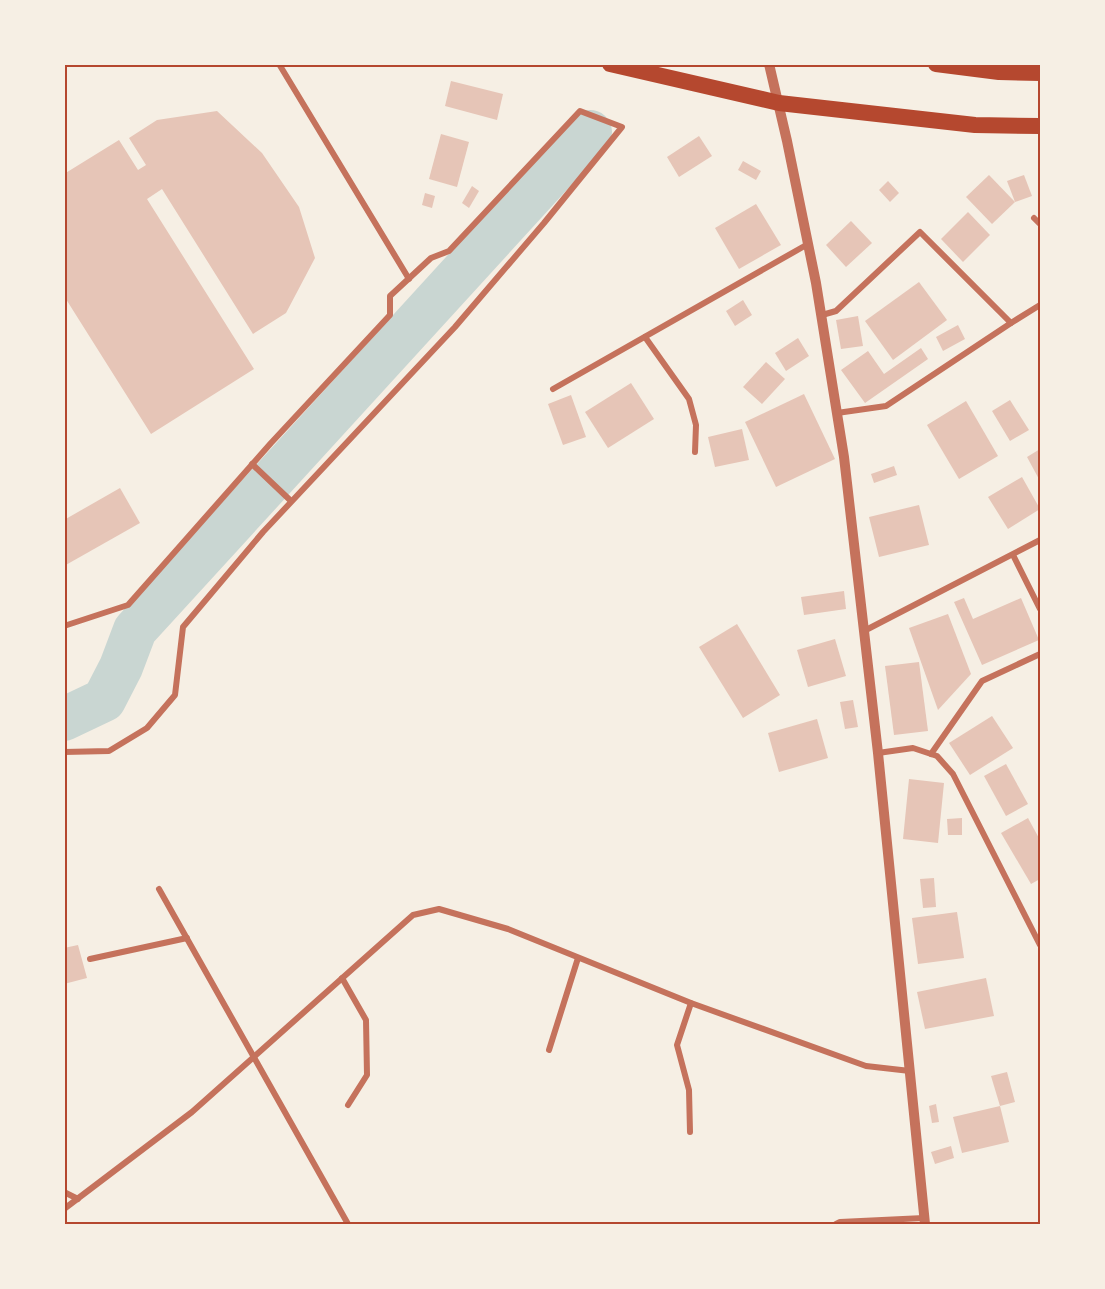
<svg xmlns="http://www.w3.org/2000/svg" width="1105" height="1289" font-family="Arial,sans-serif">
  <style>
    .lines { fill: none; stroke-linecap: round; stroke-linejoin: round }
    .river { stroke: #c9d6d2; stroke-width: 44 }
    .building { fill: #e6c5b7 }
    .minor { stroke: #c5725c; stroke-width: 6 }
    .tertiary { stroke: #c5725c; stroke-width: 10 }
    .trunk { stroke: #b5482f; stroke-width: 16 }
    .neatline { fill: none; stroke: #b5482f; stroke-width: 2 }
  </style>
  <rect width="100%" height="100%" fill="#f6efe4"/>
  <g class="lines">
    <polyline class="river" points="64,719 104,700 121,667 135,630 590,132"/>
  </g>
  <g class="building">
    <polygon points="451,81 503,94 497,120 445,106"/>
    <polygon points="217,111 262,153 299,207 315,258 286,313 253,334 162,189 147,199 254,369 151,434 64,296 64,174 119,140 138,170 146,165 129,138 157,120"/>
    <polygon points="441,134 469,142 457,187 429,179"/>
    <polygon points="699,136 712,156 679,177 667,157"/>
    <polygon points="743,161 761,171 756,180 738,170"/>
    <polygon points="989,175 1015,202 992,224 966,197"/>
    <polygon points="1024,175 1032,196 1015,202 1007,181"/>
    <polygon points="888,181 899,193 890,202 879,190"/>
    <polygon points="472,186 479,191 469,208 462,203"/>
    <polygon points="425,193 435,196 432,208 422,205"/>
    <polygon points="756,204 781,245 739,269 715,228"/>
    <polygon points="968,212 990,235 963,262 941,239"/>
    <polygon points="851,221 872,243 846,267 826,245"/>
    <polygon points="919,282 947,320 893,360 865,321"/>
    <polygon points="743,300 752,315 735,326 726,311"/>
    <polygon points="858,316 863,346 841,349 836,320"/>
    <polygon points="958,325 965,339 943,351 936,337"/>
    <polygon points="798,338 809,356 786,371 775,353"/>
    <polygon points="921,348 928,359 865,403 841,370 868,351 884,374"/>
    <polygon points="766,362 785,379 762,404 743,387"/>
    <polygon points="631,383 654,419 608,448 585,412"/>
    <polygon points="804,394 835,459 776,487 745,422"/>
    <polygon points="571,395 586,437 563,445 548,404"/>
    <polygon points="1010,400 1029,430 1010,441 992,411"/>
    <polygon points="966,401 998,456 959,479 927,425"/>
    <polygon points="742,429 749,460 715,467 708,437"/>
    <polygon points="1040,449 1040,481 1027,457"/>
    <polygon points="894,466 897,475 874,483 871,474"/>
    <polygon points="1022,477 1040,509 1008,529 988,497"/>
    <polygon points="120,488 140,523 64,566 64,520"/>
    <polygon points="919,505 929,545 879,557 869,517"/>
    <polygon points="844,591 846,609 804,615 801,597"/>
    <polygon points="964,598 973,619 1021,598 1039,640 982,665 954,602"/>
    <polygon points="948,614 971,674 938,710 909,628"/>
    <polygon points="737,624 780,695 743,718 699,647"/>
    <polygon points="835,639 846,676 808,687 797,650"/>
    <polygon points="919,662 928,731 894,735 885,666"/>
    <polygon points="853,700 858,727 845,729 840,702"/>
    <polygon points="992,716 1013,748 970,775 949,743"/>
    <polygon points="817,719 828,758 779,772 768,733"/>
    <polygon points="1006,764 1028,804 1006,816 984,776"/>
    <polygon points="909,779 944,783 938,843 903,839"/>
    <polygon points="962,818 962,835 948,835 947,819"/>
    <polygon points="1028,818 1040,840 1040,879 1031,884 1001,833"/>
    <polygon points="934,878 936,907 923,908 920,879"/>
    <polygon points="957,912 964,958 918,964 912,918"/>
    <polygon points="78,945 87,978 64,984 64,948"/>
    <polygon points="986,978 994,1016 925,1029 917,992"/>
    <polygon points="1007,1072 1015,1102 1000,1106 991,1076"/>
    <polygon points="936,1104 939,1122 932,1123 929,1106"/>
    <polygon points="1000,1106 1009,1142 962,1153 953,1117"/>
    <polygon points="951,1146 954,1158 935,1164 931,1152"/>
  </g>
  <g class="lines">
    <g class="minor">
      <polyline points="279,64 409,279"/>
      <polyline points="1034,218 1040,224"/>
      <polyline points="822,315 836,311 920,232 1011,323 886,406 837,413"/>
      <polyline points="1011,323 1040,305"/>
      <polyline points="645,337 689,399 696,425 695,452"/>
      <polyline points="553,389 808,244"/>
      <polyline points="252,464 291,501"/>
      <polyline points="1013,555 1040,609"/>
      <polyline points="64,626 128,605 271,443 390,315 390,296 431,258 449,251 580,111 622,127 544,223 455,327 263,532 183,627 175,695 147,728 109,751 64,752"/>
      <polyline points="864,631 1040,540"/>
      <polyline points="878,753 913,748 937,756 953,774 1040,945"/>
      <polyline points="931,754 982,681 1040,654"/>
      <polyline points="159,889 348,1224"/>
      <polyline points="90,959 187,938"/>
      <polyline points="342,978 366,1020 367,1075 348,1105"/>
      <polyline points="549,1050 578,958"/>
      <polyline points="690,1132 689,1090 677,1045 691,1003"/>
      <polyline points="64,1192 78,1199"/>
      <polyline points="64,1209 192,1112 413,915 439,909 508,929 691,1003 866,1066 910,1071"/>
      <polyline points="836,1224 840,1222 924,1218"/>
    </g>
    <polyline class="tertiary" points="769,64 787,141 816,283 844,457 878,753 925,1224"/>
    <g class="trunk">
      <polyline points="610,64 779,103 975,125 1040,126"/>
      <polyline points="936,64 999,72 1040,73"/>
    </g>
  </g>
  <rect width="1105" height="1289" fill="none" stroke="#f6efe4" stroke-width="132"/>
  <rect x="66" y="66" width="973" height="1157" class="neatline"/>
</svg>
